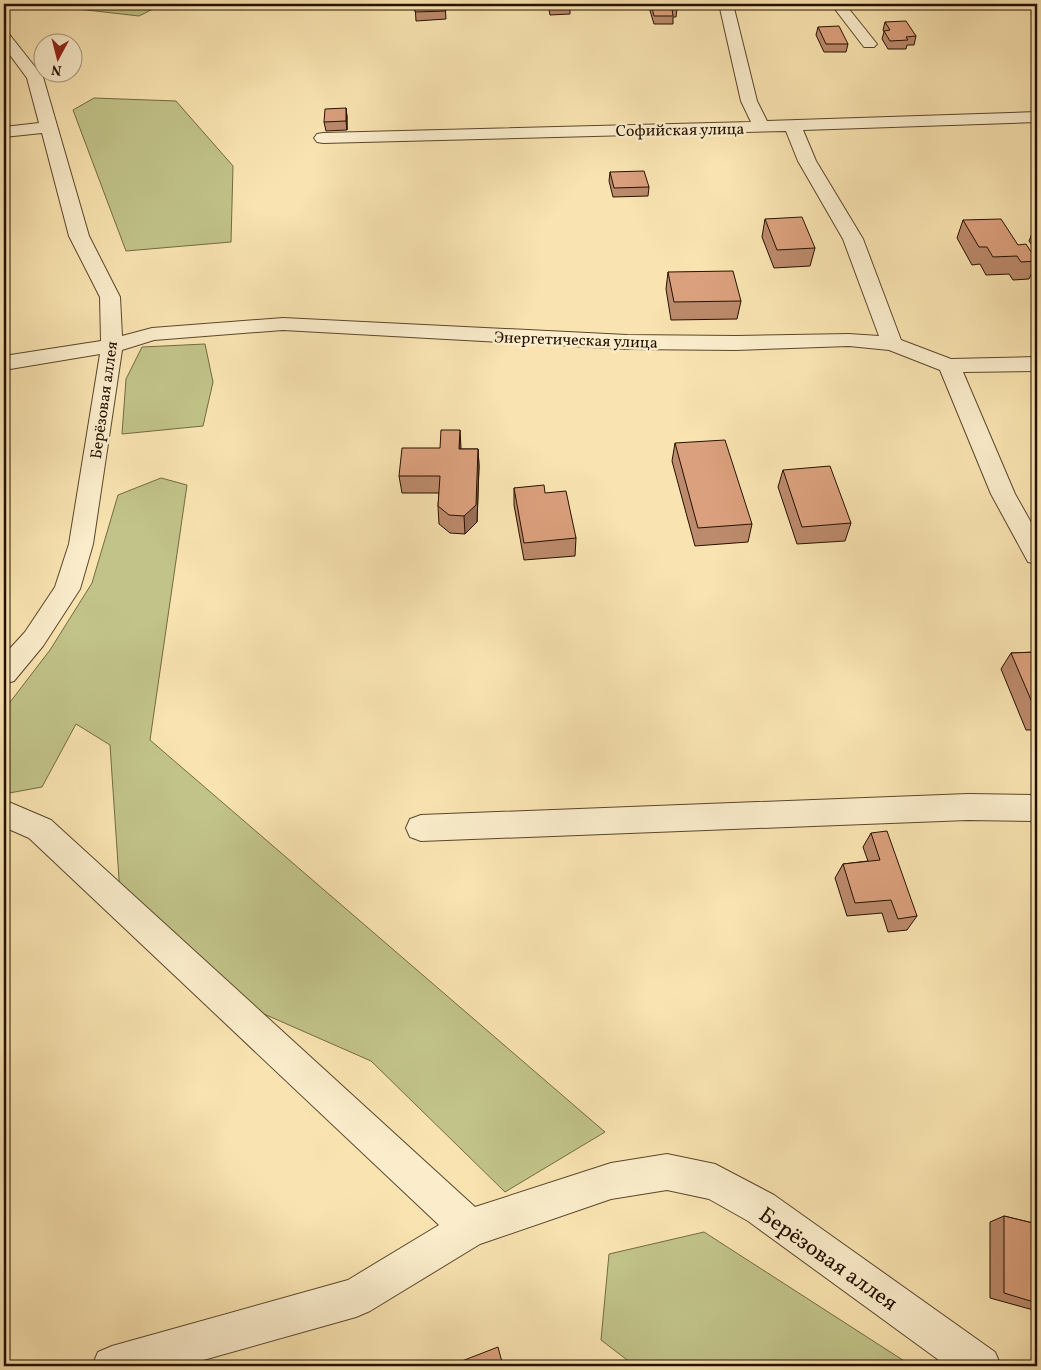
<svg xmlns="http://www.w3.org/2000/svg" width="1041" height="1370" font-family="Vollkorn,serif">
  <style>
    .green { fill: #c1c389; stroke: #736a44 }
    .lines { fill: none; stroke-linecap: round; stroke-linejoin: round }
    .minor-casing { stroke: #5a462c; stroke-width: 2 }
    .minor { fill: #fbedcc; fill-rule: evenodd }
    .wall { fill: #bc8a6c; stroke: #251100 }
    .shaded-wall { fill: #997058; stroke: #251100 }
    .building { fill: #dba07d; stroke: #251100 }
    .labels { text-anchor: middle; stroke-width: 5; stroke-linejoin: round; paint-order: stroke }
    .far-street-label { font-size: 16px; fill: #251100; stroke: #fbedcc }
    .near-street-label { font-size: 22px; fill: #251100; stroke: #fbedcc }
  </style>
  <rect width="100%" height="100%" fill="#f9e4b1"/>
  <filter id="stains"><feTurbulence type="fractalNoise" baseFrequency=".004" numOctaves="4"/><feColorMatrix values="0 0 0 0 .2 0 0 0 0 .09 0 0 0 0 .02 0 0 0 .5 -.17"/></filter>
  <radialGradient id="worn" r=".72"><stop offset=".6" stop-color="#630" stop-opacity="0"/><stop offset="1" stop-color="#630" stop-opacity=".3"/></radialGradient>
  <g class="green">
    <polygon points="34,4 163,4 139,16"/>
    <polygon points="94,98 176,101 233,166 231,242 126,251 73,110"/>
    <polygon points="205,344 213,382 203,426 122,434 126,379 142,347"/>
    <polygon points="161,478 187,485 150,740 605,1132 505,1192 371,1061 223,996 121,909 110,745 76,724 42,787 4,794 4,710 50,650 92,583 118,495"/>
    <polygon points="704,1232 912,1366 635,1366 601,1340 609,1254"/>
  </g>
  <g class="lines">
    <defs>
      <g id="minor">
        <polygon points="719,4 733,4 757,101 767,121 1037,112 1037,122 803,130 816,161 863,239 901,340 951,359 1037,357 1037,371 963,372 1015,494 1037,533 1037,564 1028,562 991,494 940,370 889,350 849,346 736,350 627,349 283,330 154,340 122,350 93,544 80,589 43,646 14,681 4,684 4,655 25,632 55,587 69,544 100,354 4,370 4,356 101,341 100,297 69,236 42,133 4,137 4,127 39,123 27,78 4,47 4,32 9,34 43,77 89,236 120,297 122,336 152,328 283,318 627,335 736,336 849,334 879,336 843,239 798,161 786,131 323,143 317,142 314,138 317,134 323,133 751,122 741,101"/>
        <polygon points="831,4 845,4 877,44 874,47 864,47"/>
        <polygon points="968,794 1037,795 1037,821 968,820 421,841 410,837 406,828 410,819 421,815"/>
        <polygon points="4,800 51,820 475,1207 611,1163 667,1154 715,1164 774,1195 995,1352 1001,1366 947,1366 748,1221 709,1199 667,1190 611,1199 480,1244 370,1311 356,1317 182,1366 92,1366 98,1352 112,1346 348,1280 439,1225 29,838 4,827"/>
      </g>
    </defs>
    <use href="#minor" class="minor-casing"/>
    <use href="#minor" class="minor"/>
  </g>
  <g class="wall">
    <polygon points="415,4 445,4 446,19 416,21"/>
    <polygon points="548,4 570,4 570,14 550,15"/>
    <polygon points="648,4 675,4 677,9 676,17 673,17 673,24 654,24"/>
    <polygon points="885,22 916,36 914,45 907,45 906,49 888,49 882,39 884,32 883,30"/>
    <polygon points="818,27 848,44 846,52 824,52 816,35"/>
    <polygon points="346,108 347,117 347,130 326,131 324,122"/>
    <polygon points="610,172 649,187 648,196 613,197 609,181"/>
    <polygon points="765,219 815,248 810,266 774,268 762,237"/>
    <polygon points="963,220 1018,245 1037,261 1029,279 1013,280 1009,274 986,275 980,264 972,265 957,238"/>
    <polygon points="1033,231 1037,231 1037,253 1029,241"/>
    <polygon points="668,272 741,301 737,319 671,320 666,289"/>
    <polygon points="675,443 752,524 748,542 695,546 672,461"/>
    <polygon points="461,449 478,449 479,466 477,522 465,534 450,533 439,524 438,506 439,493 402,493 399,476"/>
    <polygon points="783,470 851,523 845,541 797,544 778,487"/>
    <polygon points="514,488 545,493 576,538 575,556 524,560 514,505"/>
    <polygon points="1037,652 1037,730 1026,730 1001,669 1011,653"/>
    <polygon points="871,833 917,916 907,930 888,932 882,913 847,916 835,878 843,864 868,861 863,847"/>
    <polygon points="1004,1216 1037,1224 1037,1311 990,1298 990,1222"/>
  </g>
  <g class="shaded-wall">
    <polygon points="346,108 347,117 347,130 346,121"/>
    <polygon points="460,430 461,448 460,466 459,449"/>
    <polygon points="478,449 479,466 477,522 465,534 464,516"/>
  </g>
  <g class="building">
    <polygon points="415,4 445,4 446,11 415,12"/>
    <polygon points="550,4 570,4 571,6 551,7"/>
    <polygon points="651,4 675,4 677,9 672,9 673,16 654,16"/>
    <polygon points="906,21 916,36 906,37 908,40 890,41 884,31 890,30 885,22"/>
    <polygon points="839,26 848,44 826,44 818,27"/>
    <polygon points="346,108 346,121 324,122 325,109"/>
    <polygon points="644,171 649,187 614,188 610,172"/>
    <polygon points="802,217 815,248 777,250 765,219"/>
    <polygon points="1001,219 1018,245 1026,244 1037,261 1021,262 1017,256 993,257 987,247 979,247 963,220"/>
    <polygon points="1033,231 1037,231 1037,238"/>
    <polygon points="733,271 741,301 674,302 668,272"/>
    <polygon points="441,430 460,430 459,449 478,449 476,505 464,516 449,515 438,506 440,476 399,476 402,448 440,448"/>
    <polygon points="725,440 752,524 698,528 675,443"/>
    <polygon points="830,466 851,523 802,527 783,470"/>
    <polygon points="544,485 545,493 566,491 576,538 524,543 514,488"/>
    <polygon points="1037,652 1037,714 1011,653"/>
    <polygon points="887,831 917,916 898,919 891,900 855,903 843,864 880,860 871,833"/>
    <polygon points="1004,1216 1037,1224 1037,1303 1004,1293"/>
    <polygon points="498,1347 503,1366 449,1366"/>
  </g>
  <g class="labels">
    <g class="far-street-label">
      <text transform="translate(680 129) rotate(-1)" y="6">Софийская улица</text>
      <text transform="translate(576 339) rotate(2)" y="6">Энергетическая улица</text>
      <text transform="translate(103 400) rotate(-82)" y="6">Берёзовая аллея</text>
    </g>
    <g class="near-street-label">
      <text transform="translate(829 1258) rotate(35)" y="8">Берёзовая аллея</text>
    </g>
  </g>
  <rect width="1041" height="1370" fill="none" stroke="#f9e4b1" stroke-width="20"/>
  <rect x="5" y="5" width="1031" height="1360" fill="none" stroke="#251100" stroke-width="2.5"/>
  <rect x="10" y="10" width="1021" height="1350" fill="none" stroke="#251100"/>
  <g transform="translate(58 58) rotate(187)"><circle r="24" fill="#fbedcc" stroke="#a5957a"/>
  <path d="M0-4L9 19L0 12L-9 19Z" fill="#8f2418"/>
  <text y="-8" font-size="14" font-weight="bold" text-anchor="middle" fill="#251100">N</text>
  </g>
  <rect width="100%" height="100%" filter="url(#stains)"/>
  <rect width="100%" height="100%" fill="url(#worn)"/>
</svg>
